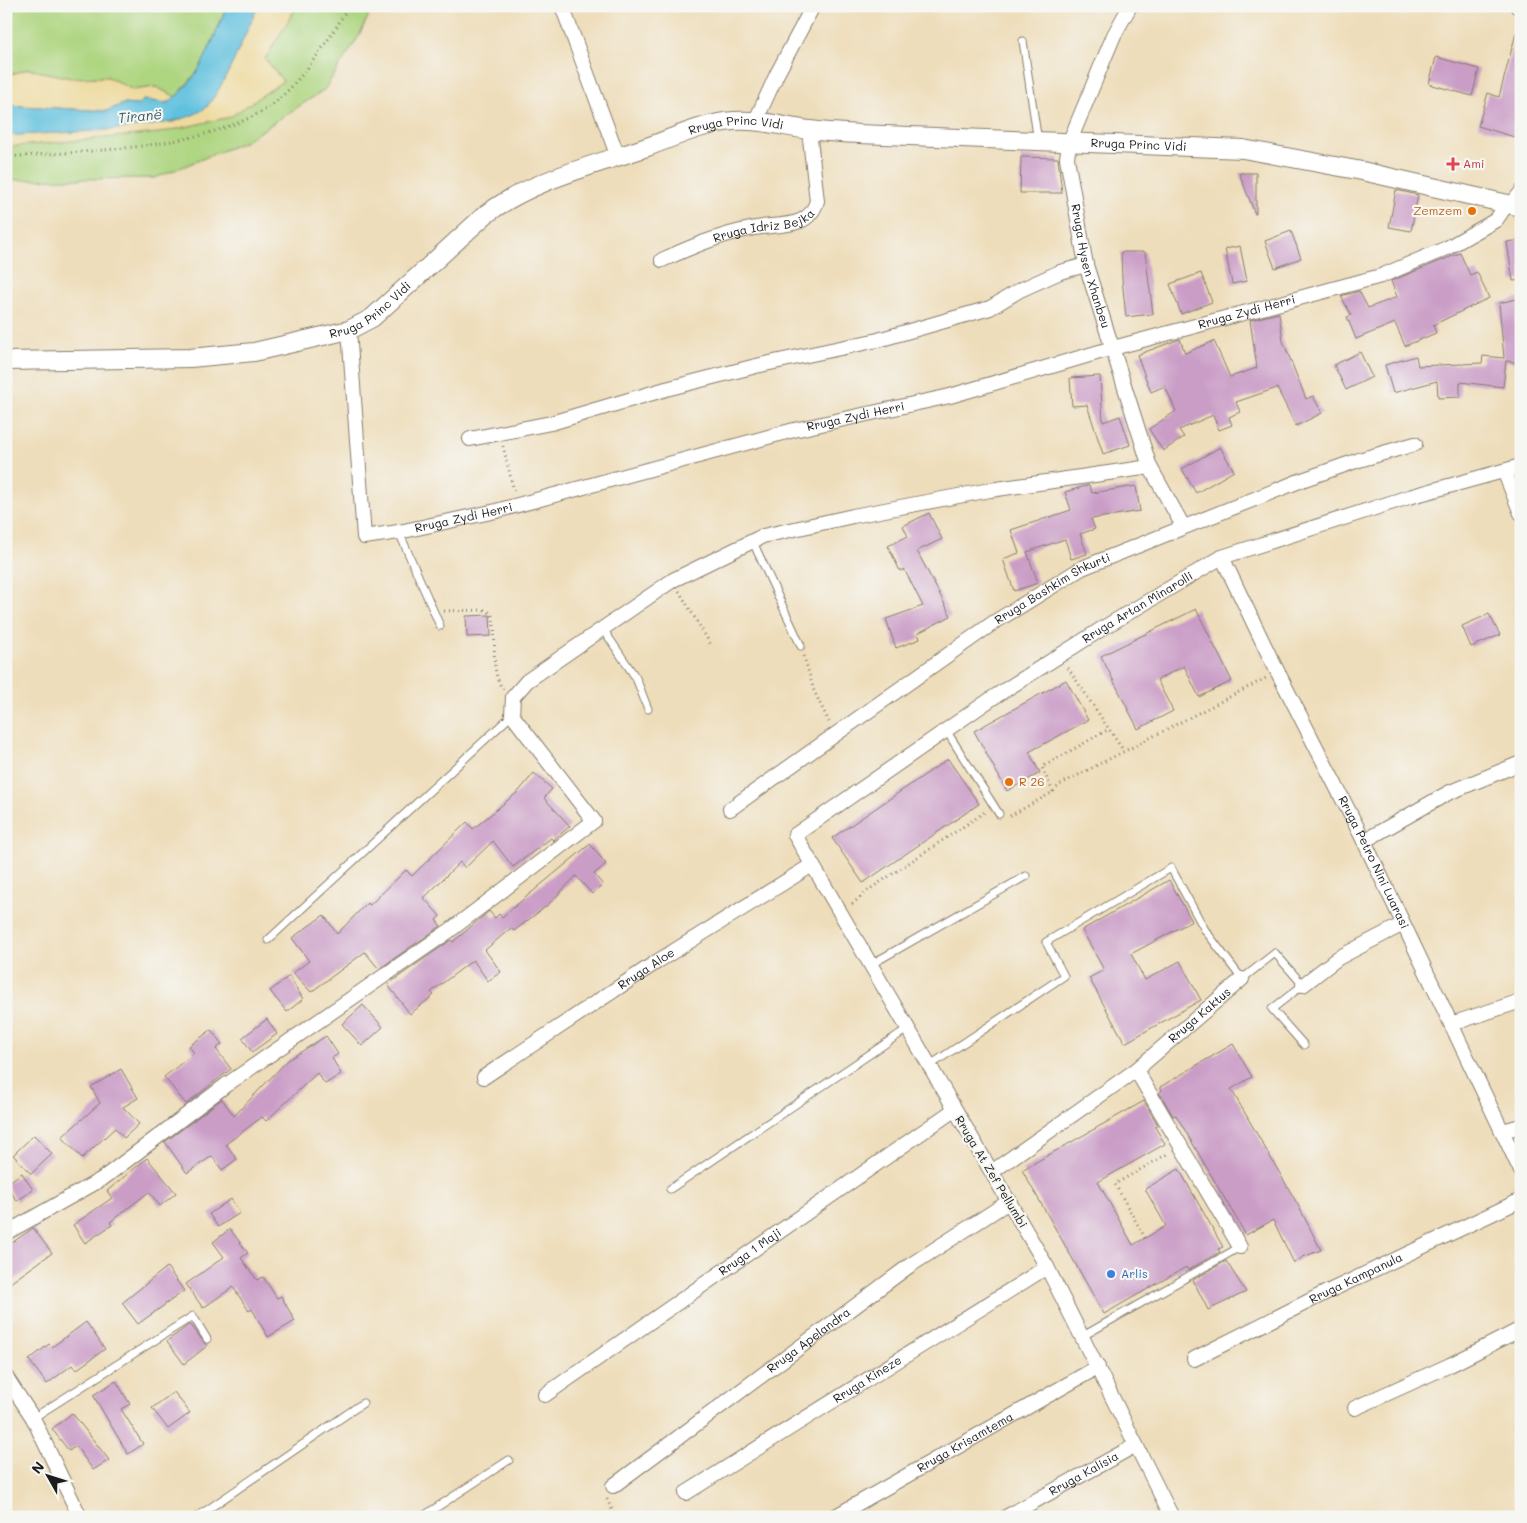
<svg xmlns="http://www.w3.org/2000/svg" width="1527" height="1523" font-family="Mali,sans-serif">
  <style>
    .green { fill: #aed580; stroke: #65784e }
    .sand { fill: #eeda9e; stroke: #857b5d }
    .water { fill: #61c1df; stroke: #3e6e7e }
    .building { fill: #ca9dc7 }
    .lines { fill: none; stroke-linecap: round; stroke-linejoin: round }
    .service-casing { stroke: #857c6b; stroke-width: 9 }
    .minor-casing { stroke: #857c6b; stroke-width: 16 }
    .tertiary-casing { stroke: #857c6b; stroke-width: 20 }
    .path { stroke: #857c6b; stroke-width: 3; stroke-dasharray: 1 4; stroke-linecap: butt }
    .service { stroke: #fff; stroke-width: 7 }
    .minor { stroke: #fff; stroke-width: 14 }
    .tertiary { stroke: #fff; stroke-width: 18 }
    .health-dot { fill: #e0444e; stroke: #f6f6f2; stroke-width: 2 }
    .food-dot { fill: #e8710a; stroke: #f6f6f2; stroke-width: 2 }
    .shop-dot { fill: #3f7fe0; stroke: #f6f6f2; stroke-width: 2 }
    .labels { text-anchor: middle; stroke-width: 4.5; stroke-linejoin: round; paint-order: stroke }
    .street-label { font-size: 12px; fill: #1c1c1c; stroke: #f6f6f2 }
    .health-label { font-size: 12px; fill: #be3a42; stroke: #f6f6f2; text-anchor: start }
    .food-label { font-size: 12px; fill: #c56008; stroke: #f6f6f2; text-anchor: end }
    .shop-label { font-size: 12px; fill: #366cbe; stroke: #f6f6f2; text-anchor: start }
    .water-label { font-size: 14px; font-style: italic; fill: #385e6a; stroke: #f6f6f2 }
  </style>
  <rect width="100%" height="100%" fill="#f6f6f2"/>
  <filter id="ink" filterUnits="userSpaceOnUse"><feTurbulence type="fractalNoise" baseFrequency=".02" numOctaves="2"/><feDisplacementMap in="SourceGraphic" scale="10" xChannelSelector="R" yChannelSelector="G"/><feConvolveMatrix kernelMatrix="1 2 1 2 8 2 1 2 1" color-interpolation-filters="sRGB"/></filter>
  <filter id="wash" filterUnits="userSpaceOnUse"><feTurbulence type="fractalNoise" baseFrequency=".0096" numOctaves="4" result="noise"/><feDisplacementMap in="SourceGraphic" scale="20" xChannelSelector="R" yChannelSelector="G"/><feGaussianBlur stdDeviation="1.12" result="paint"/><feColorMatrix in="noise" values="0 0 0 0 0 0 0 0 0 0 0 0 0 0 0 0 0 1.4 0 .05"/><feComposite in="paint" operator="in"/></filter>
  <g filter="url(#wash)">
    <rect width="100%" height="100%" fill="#eeddba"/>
    <g class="green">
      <polygon points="6,6 227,6 201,67 176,97 156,87 133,90 108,77 70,78 28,69 6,76"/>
      <polygon points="297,6 373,6 359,36 324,90 244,142 155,178 6,180 6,147 158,133 230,117 283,81 265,59"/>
    </g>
    <g class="sand">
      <polygon points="258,6 297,6 265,59 283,81 230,117 158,133 6,147 6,136 174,122 207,107 230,67"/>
      <polygon points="28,69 70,78 108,77 133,90 156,87 176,97 167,103 143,100 138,105 123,104 107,111 6,105 6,76"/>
    </g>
    <path class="water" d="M227 6H258C243 38 229 78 208 105 186 133 45 132 6 136V105L107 111 123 104 138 105 143 100 167 103C201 81 212 41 227 6Z"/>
    <g id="blocks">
      <g class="building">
        <polygon points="1516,33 1521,33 1521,139 1478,126 1488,93 1499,97"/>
        <polygon points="1436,57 1479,69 1472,96 1429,84"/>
        <polygon points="1021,157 1058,158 1062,193 1020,193"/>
        <polygon points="1239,173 1256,173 1256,214 1255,214"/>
        <polygon points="1396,190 1418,195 1411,231 1389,227"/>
        <polygon points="1291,231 1301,258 1275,268 1265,241"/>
        <polygon points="1521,240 1521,280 1513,281 1507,242"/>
        <polygon points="1240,246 1247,281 1232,284 1225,249"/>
        <polygon points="1121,252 1145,252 1153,314 1126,317 1122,279"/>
        <polygon points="1460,253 1470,275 1477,272 1489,298 1433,325 1436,333 1405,346 1395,323 1356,339 1347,317 1351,315 1341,296 1359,291 1368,308 1397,297 1391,281"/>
        <polygon points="1201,273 1212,302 1181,314 1170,284"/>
        <polygon points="1521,298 1521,363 1506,361 1503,387 1460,382 1460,397 1438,398 1437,381 1393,393 1385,365 1416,356 1418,366 1482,363 1483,356 1504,358 1499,303"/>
        <polygon points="1279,313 1283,341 1306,399 1313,396 1322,413 1296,426 1277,388 1236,402 1240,412 1229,417 1232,425 1219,430 1213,415 1179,430 1184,437 1163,451 1149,429 1176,411 1165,386 1151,392 1137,355 1180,339 1185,353 1214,341 1230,377 1257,368 1250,320"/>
        <polygon points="1360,352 1372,377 1346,390 1334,365"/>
        <polygon points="1100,376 1103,422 1120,416 1130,445 1103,454 1087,405 1072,406 1070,378"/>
        <polygon points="1220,447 1234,471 1196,493 1182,469"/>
        <polygon points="1089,485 1092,493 1136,486 1140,511 1091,519 1095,529 1080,534 1087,554 1071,559 1065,539 1027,552 1038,583 1014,591 1003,559 1019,553 1011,530 1071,510 1065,492"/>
        <polygon points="929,513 942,539 917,551 951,616 918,633 920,639 896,648 886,619 923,606 904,569 900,571 888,546 908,536 903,526"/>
        <polygon points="1196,609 1232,681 1199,697 1184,666 1157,680 1173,711 1138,729 1101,656"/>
        <polygon points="1489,614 1500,635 1471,647 1462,626"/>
        <polygon points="490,615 491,636 467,637 466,616"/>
        <polygon points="1066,680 1088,720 1029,752 1040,773 1007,791 974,731"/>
        <polygon points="948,759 979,804 863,883 832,838"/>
        <polygon points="534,773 552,789 544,798 570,826 555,839 554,841 551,838 513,867 493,841 465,868 460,862 424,898 440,916 436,920 441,926 379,969 365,952 311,992 293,973 309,961 292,938 324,915 337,934 367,903 370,905 406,870 412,876 467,822 473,829 519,791"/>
        <polygon points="590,844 606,864 594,874 603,885 592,894 576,876 549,904 514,931 511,928 485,950 501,972 488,981 473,960 431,992 434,995 410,1014 388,985 391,982 451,940 453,942 489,911 495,918 499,914 502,917"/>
        <polygon points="1169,880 1192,921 1131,954 1145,980 1180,961 1201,1000 1125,1043 1089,978 1104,970 1082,930"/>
        <polygon points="289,976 303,999 287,1012 270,991"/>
        <polygon points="363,1005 383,1027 362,1046 342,1024"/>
        <polygon points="267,1019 277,1034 252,1052 242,1038"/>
        <polygon points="211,1030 222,1044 216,1049 231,1069 186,1104 164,1077 194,1053 189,1046"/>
        <polygon points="326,1036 338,1054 332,1058 341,1074 325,1084 317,1073 266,1121 262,1117 226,1144 237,1159 222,1170 212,1156 187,1173 165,1142 222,1099 234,1116 288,1060"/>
        <polygon points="1233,1044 1252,1077 1231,1089 1298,1205 1321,1250 1303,1257 1294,1263 1273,1220 1246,1235 1176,1115 1173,1116 1159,1092 1162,1091 1160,1087"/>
        <polygon points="121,1069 138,1098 123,1107 139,1124 124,1138 115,1128 82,1158 62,1137 100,1103 91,1087"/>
        <polygon points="1144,1101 1158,1125 1155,1127 1165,1144 1098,1182 1133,1245 1166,1226 1145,1189 1179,1169 1223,1247 1218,1249 1220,1252 1188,1270 1186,1267 1104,1314 1022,1170"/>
        <polygon points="34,1135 52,1154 31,1174 13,1155"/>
        <polygon points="147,1158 176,1193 160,1206 149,1192 110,1222 112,1225 85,1243 73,1225 112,1198 107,1191"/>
        <polygon points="22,1173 33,1190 17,1201 6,1184"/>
        <polygon points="231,1199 240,1213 218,1227 209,1214"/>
        <polygon points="33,1228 52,1253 6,1286 6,1247"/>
        <polygon points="230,1229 248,1253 241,1258 257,1280 263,1277 277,1298 281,1296 295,1321 268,1337 252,1309 249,1311 233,1287 203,1308 186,1284 224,1257 213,1242"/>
        <polygon points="1226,1261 1246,1292 1208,1310 1193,1280"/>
        <polygon points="167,1267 184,1291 138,1324 122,1303"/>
        <polygon points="86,1322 105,1349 76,1370 72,1365 47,1384 29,1360 49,1344 52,1347"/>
        <polygon points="190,1324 207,1346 184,1364 167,1341"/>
        <polygon points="116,1381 130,1404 121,1409 143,1444 128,1454 93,1395"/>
        <polygon points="174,1392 190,1413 168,1429 152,1408"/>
        <polygon points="72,1413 109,1460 93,1470 76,1446 69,1451 52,1429"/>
      </g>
    </g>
  </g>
  <g filter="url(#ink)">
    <use href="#blocks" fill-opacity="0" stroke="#857c6b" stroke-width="1"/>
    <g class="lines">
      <defs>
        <g id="service">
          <polyline points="1515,9 1521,11"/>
          <polyline points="1023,41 1038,142"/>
          <polyline points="1508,203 1521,187"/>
          <polyline points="399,532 440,626"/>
          <polyline points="753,542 801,646"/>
          <polyline points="603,629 636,678 648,709"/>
          <polyline points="946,730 999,814"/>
          <polyline points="268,940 512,715"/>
          <polyline points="870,965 1026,876"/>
          <polyline points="929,1066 1064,976 1046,942 1171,868 1205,930 1242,979 1275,953 1303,985 1272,1009 1304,1045"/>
          <polyline points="670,1189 907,1029"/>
          <polyline points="1083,1336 1240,1247"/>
          <polyline points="33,1418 193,1316 207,1339"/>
          <polyline points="197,1517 363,1403"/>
          <polyline points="422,1517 509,1460"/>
        </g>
        <g id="minor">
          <polyline points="562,6 618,157"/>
          <path id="s1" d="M1130 6 1114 35 1069 143 1067 158 1086 265 1150 467 1183 526"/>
          <polyline points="756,120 777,74 813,6"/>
          <path id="s2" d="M662 260C691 247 719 235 750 229 766 225 785 227 800 221 810 217 814 210 817 201L809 130"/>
          <path id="s3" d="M349 330 364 537 399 532 496 511 794 430 950 396 1113 348 1381 276 1447 248 1496 220 1507 204"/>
          <polyline points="470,439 551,423 666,389 756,366 878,340 990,308 1020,290 1060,272 1086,265"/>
          <polyline points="1504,471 1521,513"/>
          <path id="s4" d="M1222 557 1268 653 1364 841 1521 1171"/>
          <path id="s5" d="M730 809 993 623 1082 568 1302 480 1359 460 1415 444"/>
          <polyline points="1364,841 1448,793 1521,763"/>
          <polyline points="1303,985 1338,958 1403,924"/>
          <polyline points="1451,1024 1521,1001"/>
          <polyline points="1136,1070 1240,1247"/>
          <path id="s6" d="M484 1077 658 961 812 865"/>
          <polyline points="1502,1131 1521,1126"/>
          <path id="s7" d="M993 1171 1136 1070 1242 979"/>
          <polyline points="6,1233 102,1179 226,1085 449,931 594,821 512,715 513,697 527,681 673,580 763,536 853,516 990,490 1150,467"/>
          <path id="s8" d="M1194 1359 1327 1292 1521 1200"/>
          <polyline points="6,1377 33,1418 80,1517"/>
          <path id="s9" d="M545 1395 954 1110"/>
          <polyline points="1355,1408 1450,1365 1521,1329"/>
          <path id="s10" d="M613 1486 909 1266 1010 1201"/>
          <path id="s11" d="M686 1493 1047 1267"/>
          <path id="s12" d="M834 1517 1098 1367"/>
          <path id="s13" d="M1006 1517 1136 1445"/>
          <path id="s14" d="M1172 1517 1047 1267 795 835 991 699 1103 628 1222 557 1409 497 1521 466"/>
        </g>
        <g id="tertiary">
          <path id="s15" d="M6 361 190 358 254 352 349 330 372 318 485 215C532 180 592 166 647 147 675 137 704 123 734 121 760 119 784 127 810 130 826 132 843 133 859 134L1243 149 1362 171 1521 207"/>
        </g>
      </defs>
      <use href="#service" class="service-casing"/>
      <use href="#minor" class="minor-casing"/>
      <use href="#tertiary" class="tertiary-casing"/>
      <g class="path">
        <path d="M6 157C84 151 199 150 266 109 295 91 332 36 349 6"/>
        <polyline points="503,446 514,491"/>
        <polyline points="679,591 711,645"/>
        <path d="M444 611 484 610 491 613C500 637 487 667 503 689"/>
        <polyline points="804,656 814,691 829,722"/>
        <polyline points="1068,668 1123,750"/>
        <polyline points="1053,792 1042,767 1109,729"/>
        <polyline points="1010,816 1053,792 1059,785 1266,678"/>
        <polyline points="852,904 870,889 985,812"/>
        <polyline points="1145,1238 1115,1184 1169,1153"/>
        <polyline points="607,1499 615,1517"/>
      </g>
      <use href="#service" class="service"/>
      <use href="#minor" class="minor"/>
      <use href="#tertiary" class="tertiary"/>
    </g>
  </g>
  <path class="health-dot" d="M1450.5 156.5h5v5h5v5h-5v5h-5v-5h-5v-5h5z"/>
  <g class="food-dot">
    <circle cx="1472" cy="211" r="5"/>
    <circle cx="1009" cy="782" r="5"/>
  </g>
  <circle class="shop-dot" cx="1111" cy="1274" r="5"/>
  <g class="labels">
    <g class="street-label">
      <text dy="4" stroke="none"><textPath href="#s15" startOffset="794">Rruga Princ Vidi</textPath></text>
      <text dy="4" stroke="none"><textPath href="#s15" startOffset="1198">Rruga Princ Vidi</textPath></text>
      <text dy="4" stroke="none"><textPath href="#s2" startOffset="108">Rruga Idriz Bejka</textPath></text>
      <text dy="4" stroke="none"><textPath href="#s1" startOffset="276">Rruga Hysen Xhanbeu</textPath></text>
      <text dy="4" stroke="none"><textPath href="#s15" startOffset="374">Rruga Princ Vidi</textPath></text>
      <text dy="4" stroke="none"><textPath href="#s3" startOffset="1119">Rruga Zydi Herri</textPath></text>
      <text dy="4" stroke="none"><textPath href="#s3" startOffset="714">Rruga Zydi Herri</textPath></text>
      <text dy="4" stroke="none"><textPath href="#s3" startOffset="309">Rruga Zydi Herri</textPath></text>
      <text dy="4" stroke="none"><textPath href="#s5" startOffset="391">Rruga Bashkim Shkurti</textPath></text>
      <text dy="4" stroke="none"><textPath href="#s14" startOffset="1191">Rruga Artan Minarolli</textPath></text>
      <text dy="4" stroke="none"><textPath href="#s4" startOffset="341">Rruga Petro Nini Luarasi</textPath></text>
      <text dy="4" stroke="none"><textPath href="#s6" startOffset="195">Rruga Aloe</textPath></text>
      <text dy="4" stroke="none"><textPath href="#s7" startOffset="259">Rruga Kaktus</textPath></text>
      <text transform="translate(991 1172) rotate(59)" y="4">Rruga At Zef Pellumbi</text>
      <text dy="4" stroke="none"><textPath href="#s9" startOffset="250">Rruga 1 Maji</textPath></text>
      <text dy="4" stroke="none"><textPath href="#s8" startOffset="181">Rruga Kampanula</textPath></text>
      <text dy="4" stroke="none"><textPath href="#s10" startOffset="244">Rruga Apelandra</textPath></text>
      <text dy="4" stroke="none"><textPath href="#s11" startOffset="214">Rruga Kineze</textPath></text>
      <text dy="4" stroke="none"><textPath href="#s12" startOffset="151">Rruga Krisamtema</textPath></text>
      <text dy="4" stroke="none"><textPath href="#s13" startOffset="89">Rruga Kalisia</textPath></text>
    </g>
    <g class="health-label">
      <text x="1463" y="168">Ami</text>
    </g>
    <g class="food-label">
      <text x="1462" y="215">Zemzem</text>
      <text x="1019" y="786" text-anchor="start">R 26</text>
    </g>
    <g class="shop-label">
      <text x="1121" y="1278">Arlis</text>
    </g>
    <g class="water-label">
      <text transform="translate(140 116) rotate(-5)" y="5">Tiranë</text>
    </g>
  </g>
  <rect width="1527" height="1523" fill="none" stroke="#f6f6f2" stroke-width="25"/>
  <g transform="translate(48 1476) rotate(309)" stroke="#f6f6f2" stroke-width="4" paint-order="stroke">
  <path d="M0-4L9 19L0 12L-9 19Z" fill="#1c1c1c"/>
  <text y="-8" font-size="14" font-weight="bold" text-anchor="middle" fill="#1c1c1c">N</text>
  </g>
</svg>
